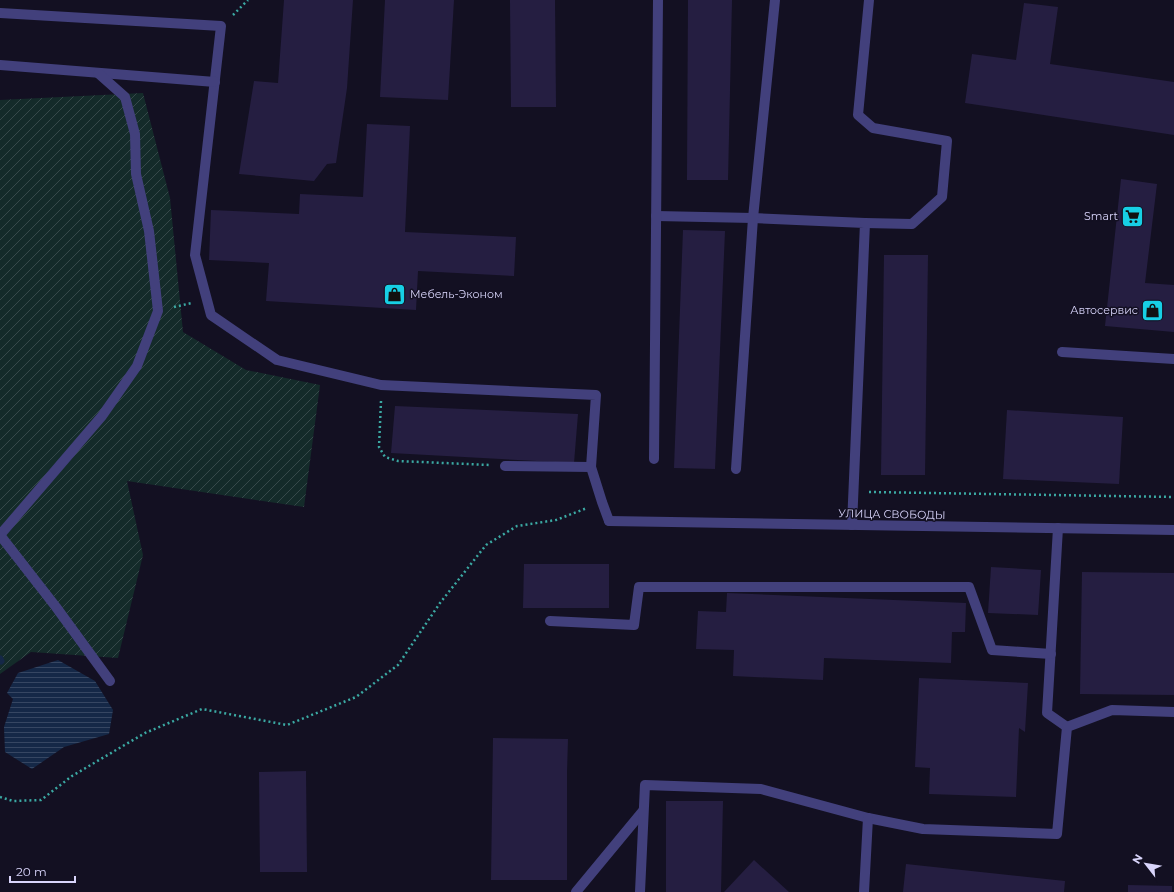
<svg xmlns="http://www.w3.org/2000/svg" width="1174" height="892" font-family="Montserrat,sans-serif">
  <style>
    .garden { fill: url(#garden-furrows) }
    .water { fill: url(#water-rules) }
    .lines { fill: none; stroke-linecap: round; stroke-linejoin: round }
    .stream { stroke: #152847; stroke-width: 7 }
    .building { fill: #251e41 }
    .path { stroke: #3ba9a3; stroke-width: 2.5; stroke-dasharray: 2 3; stroke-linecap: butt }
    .lane { stroke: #42407c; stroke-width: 10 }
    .street { stroke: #42407c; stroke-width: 10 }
    .labels { text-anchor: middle; stroke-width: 3; stroke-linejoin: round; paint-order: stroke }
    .poi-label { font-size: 11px; fill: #d9d5fb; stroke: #131022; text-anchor: end }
    .street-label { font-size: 11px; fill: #d9d5fb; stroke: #131022 }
  </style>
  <defs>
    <pattern id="garden-furrows" width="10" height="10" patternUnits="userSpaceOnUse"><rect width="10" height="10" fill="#142b2a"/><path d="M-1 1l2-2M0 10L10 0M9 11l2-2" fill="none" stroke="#36494a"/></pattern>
    <pattern id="water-rules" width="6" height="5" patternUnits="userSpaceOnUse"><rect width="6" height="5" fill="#152847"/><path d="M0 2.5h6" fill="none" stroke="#364662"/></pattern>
  </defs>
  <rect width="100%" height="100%" fill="#131022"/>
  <polygon class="garden" points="143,93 170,198 183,332 246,370 320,385 304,507 127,481 143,555 118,658 31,652 0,674 0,100"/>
  <polygon class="water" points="58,660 95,681 113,710 109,734 64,747 32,769 5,752 4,727 13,699 7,693 18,673"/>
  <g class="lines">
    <polyline class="stream" points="0,659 1,661"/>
  </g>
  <g class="building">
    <polygon points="284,0 353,0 347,88 336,163 327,164 314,181 239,174 254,81 278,83"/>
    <polygon points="385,0 454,0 448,100 380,97"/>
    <polygon points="510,0 555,0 556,107 511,107"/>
    <polygon points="688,0 732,0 728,180 687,180"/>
    <polygon points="1024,3 1058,7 1050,64 1174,82 1174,135 965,103 972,54 1016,60"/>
    <polygon points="367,124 410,126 405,232 516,237 514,276 418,271 416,310 266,301 269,263 209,260 211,210 299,214 300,194 363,197"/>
    <polygon points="1121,179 1157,184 1145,283 1174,285 1174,332 1105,326"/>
    <polygon points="683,230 725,231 715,469 674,468"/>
    <polygon points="884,255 928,255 925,475 881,475"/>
    <polygon points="395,406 578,414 574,463 391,453"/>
    <polygon points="1007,410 1123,417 1119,484 1003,479"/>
    <polygon points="524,564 609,564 609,608 523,608"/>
    <polygon points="991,567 1041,570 1038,615 988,613"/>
    <polygon points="1082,572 1174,573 1174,695 1080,694"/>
    <polygon points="727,593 966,603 965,632 952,632 951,663 824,658 823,680 733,676 734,650 696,649 698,611 726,612"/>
    <polygon points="919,678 1028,683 1025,732 1019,728 1016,797 929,794 930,768 915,767"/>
    <polygon points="493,738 568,739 567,773 567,880 491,880"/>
    <polygon points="306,771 307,872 260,872 259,772"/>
    <polygon points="666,801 723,801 721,892 666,892"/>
    <polygon points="754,860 789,892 724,892"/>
    <polygon points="906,864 1065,881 1064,892 903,892"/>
    <polygon points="1128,885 1172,886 1172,892 1128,892"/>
  </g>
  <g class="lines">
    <g class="path">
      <polyline points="233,15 248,0"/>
      <polyline points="174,307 192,303"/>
      <polyline points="381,401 379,447 385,457 398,461 490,465"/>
      <polyline points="869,492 1174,497"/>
      <polyline points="0,797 13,801 41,800 72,776 145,733 202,709 287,725 356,697 398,665 440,603 486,545 517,526 556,520 587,508"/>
    </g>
    <g class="lane">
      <polyline points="0,13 221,26 195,255 211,315 277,360 381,385 596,395 591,467 602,502 609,521"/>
      <polyline points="0,65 215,82"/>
      <polyline points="656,216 753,218 865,223 852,525"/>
      <polyline points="865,223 912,224 942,197 947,141 873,128 858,115 869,0"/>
      <polyline points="1062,352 1174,359"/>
      <polyline points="654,459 658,0"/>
      <polyline points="505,466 591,467"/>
      <polyline points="736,469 753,218 775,0"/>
      <polyline points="1058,528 1047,713 1067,727"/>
      <polyline points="0,535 102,416 137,366 158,311 149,231 136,174 135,134 125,97 98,73"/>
      <polyline points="0,535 56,607 110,681"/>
      <polyline points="550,621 634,625 639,587 969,587 992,650 1051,654"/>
      <polyline points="576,892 643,811"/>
      <polyline points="640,892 645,785 761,789 868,818 923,829 1057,834 1067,727 1112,710 1174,712"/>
      <polyline points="864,892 868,818"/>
    </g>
    <polyline class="street" points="609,521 1174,530"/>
  </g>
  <defs>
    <symbol id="supermarket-square" viewBox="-11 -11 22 22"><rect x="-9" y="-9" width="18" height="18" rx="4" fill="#17cfe5" stroke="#131022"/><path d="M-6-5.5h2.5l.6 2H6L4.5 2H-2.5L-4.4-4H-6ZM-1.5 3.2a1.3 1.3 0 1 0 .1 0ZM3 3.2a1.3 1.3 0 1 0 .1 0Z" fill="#111"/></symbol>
    <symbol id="shop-square" viewBox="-11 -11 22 22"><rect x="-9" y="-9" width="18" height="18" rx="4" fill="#17cfe5" stroke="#131022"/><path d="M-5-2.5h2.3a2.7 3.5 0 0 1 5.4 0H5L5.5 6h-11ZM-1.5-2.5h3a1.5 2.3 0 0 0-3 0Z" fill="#111"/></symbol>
  </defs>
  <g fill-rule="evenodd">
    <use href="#supermarket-square" x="1120" y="204" width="25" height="25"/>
    <use href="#shop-square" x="382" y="282" width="25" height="25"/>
    <use href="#shop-square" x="1140" y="298" width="25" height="25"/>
  </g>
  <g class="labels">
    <g class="poi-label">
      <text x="1118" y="220">Smart</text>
      <text x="410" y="298" text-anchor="start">Мебель-Эконом</text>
      <text x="1138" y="314">Автосервис</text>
    </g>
    <g class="street-label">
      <text transform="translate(892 514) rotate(1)" y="4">УЛИЦА СВОБОДЫ</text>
    </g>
  </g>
  <g transform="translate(1146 864) rotate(301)" stroke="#131022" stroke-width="3" paint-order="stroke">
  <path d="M0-3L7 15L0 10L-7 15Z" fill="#d9d5fb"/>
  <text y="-6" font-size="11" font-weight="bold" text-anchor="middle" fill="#d9d5fb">N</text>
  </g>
  <path d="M10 876v6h65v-6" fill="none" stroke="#d9d5fb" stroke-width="2"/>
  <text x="16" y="876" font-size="12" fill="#d9d5fb" stroke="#131022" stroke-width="3" paint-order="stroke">20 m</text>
</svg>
